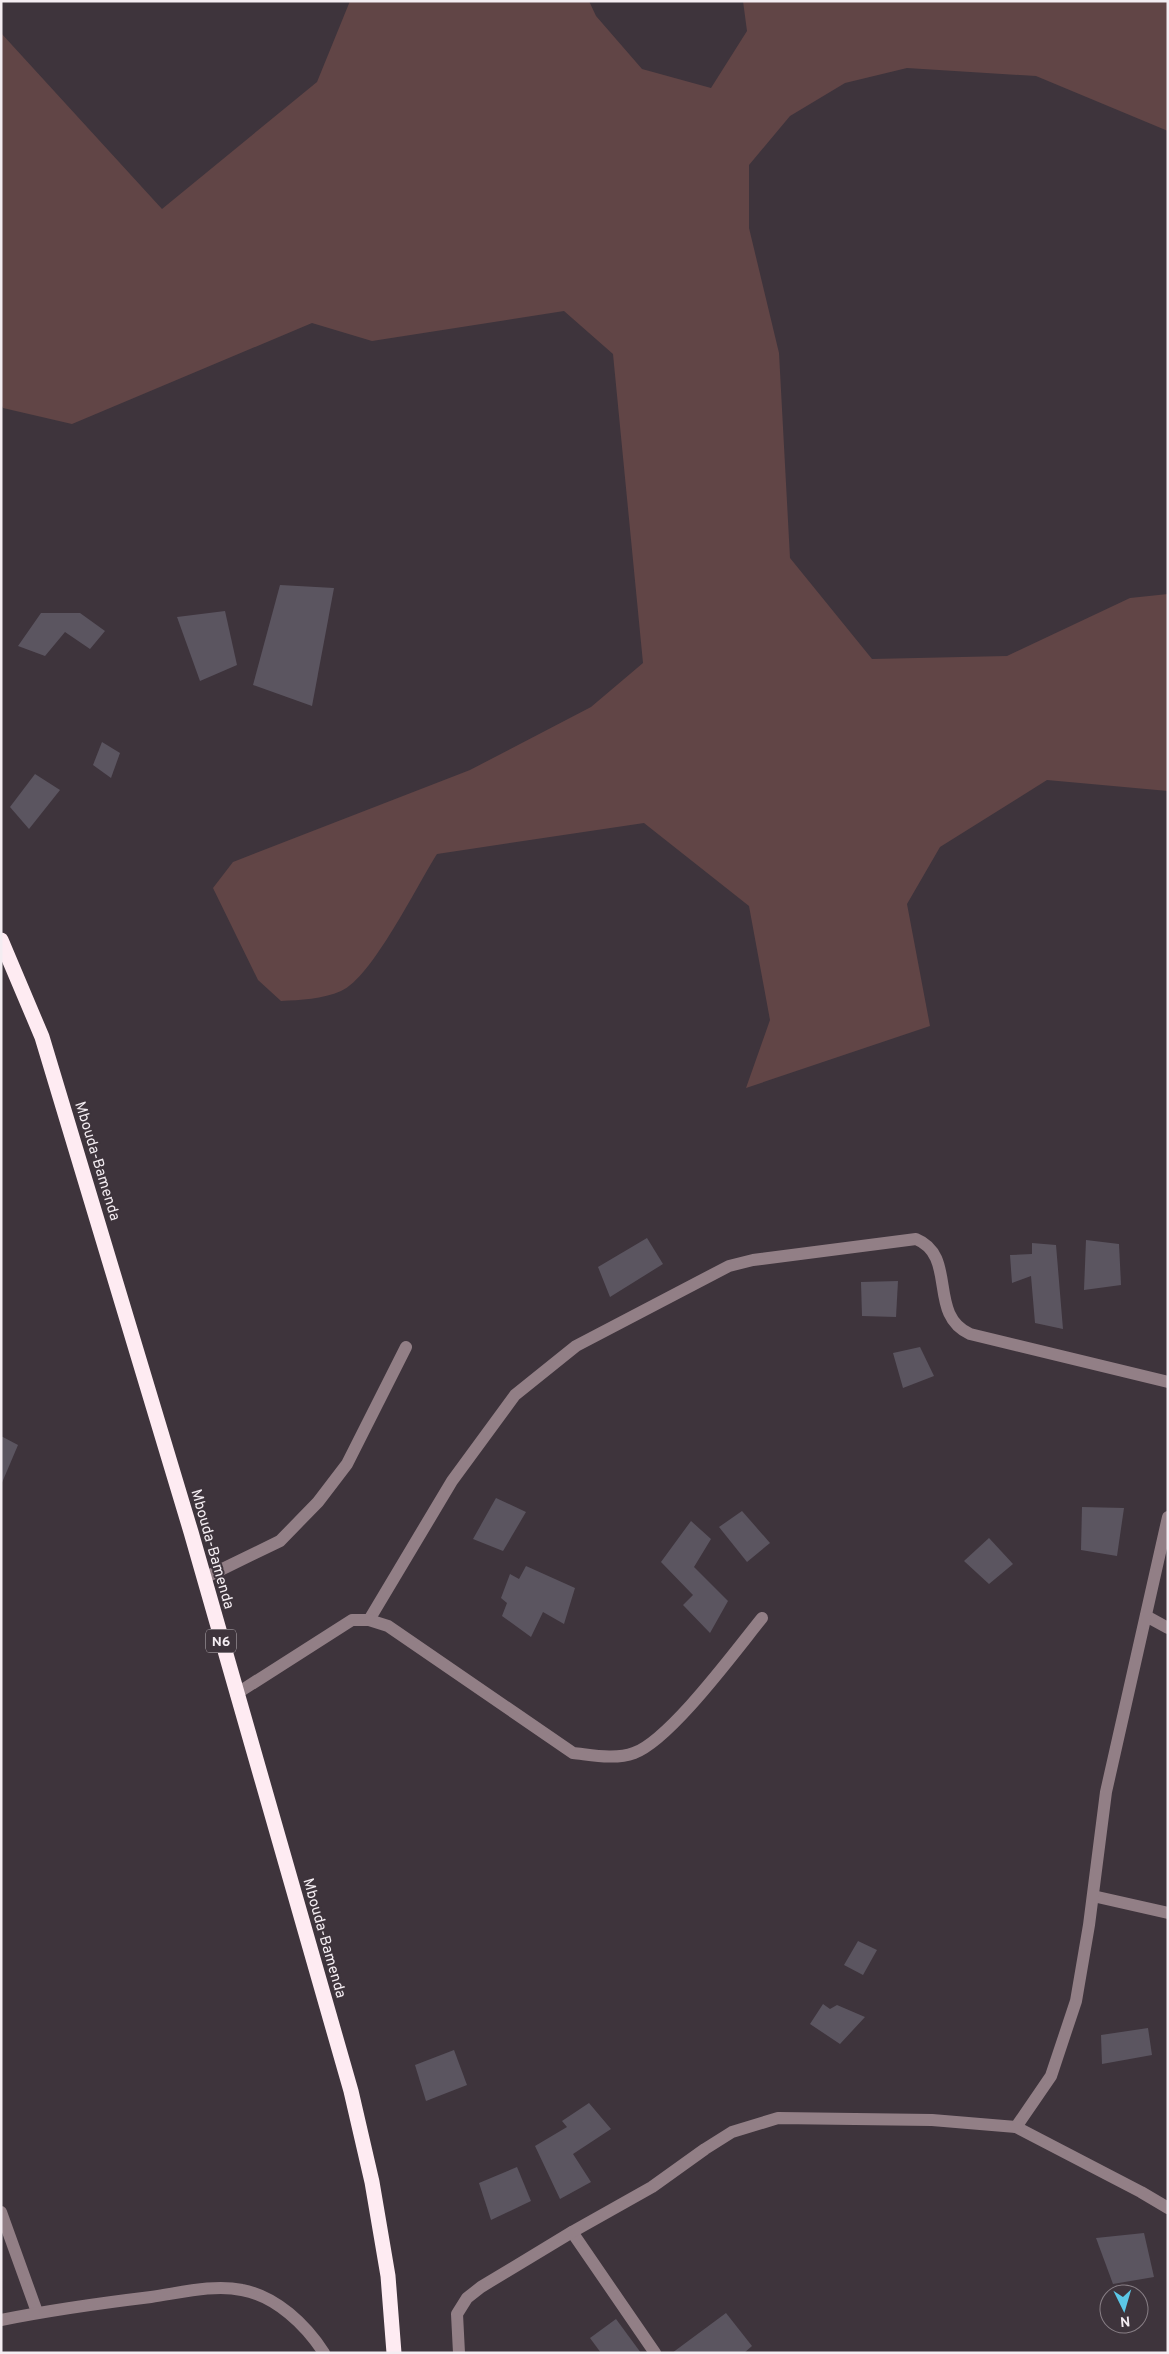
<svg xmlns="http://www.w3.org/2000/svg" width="1169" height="2354" font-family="Overpass,sans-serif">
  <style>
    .green { fill: #614546 }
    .building { fill: #5b5560 }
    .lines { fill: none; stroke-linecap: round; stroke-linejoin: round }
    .minor { stroke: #927f86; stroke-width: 12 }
    .highway { stroke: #feebf2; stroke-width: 15 }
    .labels { text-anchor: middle; stroke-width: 4; stroke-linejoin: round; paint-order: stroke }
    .shield { fill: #3e343c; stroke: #bdb6bb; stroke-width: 1 }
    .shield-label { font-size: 14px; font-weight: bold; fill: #f4edf2 }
    .street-label { font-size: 15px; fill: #f4edf2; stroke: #3e343c }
  </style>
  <rect width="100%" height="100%" fill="#3e343c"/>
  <path class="green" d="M350 1H589L596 16 642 69 711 88 747 31 743 1H1168V131L1036 76 907 68 845 83 790 116 749 165V228L779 353 790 558 872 659 1007 656 1130 598 1168 594V791L1047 780 940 847 907 904 930 1026 746 1088 770 1020 749 906 644 823 437 854C417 885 372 978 341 991 323 999 300 1000 281 1001L258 980 213 888 233 862 470 770 591 707 643 663 613 354 564 311 372 341 312 323 72 424 3 408 1 404V33L162 209 317 82Z"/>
  <g class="building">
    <polygon points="280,585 334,588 312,706 253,685"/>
    <polygon points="225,611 237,665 200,681 177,617"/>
    <polygon points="41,613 80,613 105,631 90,649 65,632 45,656 18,646"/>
    <polygon points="102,742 120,753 111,778 93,765"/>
    <polygon points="35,774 60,790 29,829 10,807"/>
    <polygon points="647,1238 663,1264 610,1297 598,1267"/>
    <polygon points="1086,1240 1119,1244 1121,1285 1084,1290"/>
    <polygon points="1032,1243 1056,1245 1063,1329 1035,1323 1031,1276 1012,1283 1010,1255 1032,1254"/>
    <polygon points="898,1281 896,1317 862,1316 861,1282"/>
    <polygon points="920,1347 934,1376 903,1388 893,1353"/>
    <polygon points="1,1436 18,1445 1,1485"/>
    <polygon points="496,1498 526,1512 503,1551 473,1539"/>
    <polygon points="1082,1507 1124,1508 1117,1556 1081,1550"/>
    <polygon points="742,1511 770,1543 747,1562 719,1527"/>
    <polygon points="691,1521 711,1539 694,1567 728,1601 710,1633 683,1605 693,1595 661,1562"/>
    <polygon points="989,1538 1013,1564 989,1584 964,1561"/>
    <polygon points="526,1566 575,1588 564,1624 543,1612 531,1637 502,1616 507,1603 501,1598 510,1574 519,1579"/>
    <polygon points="858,1941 877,1950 863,1975 844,1965"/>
    <polygon points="823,2004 830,2009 837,2005 865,2017 840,2044 810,2024"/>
    <polygon points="1148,2028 1152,2055 1102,2064 1101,2035"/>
    <polygon points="454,2050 467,2085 426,2101 415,2065"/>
    <polygon points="589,2103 611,2129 573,2154 591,2182 560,2199 535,2146 567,2127 562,2121"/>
    <polygon points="517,2167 531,2201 491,2220 479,2183"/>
    <polygon points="1144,2233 1154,2277 1113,2284 1096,2238"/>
    <polygon points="726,2313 752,2346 744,2353 672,2353"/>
    <polygon points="616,2319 641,2353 601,2353 590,2338"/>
  </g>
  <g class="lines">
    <g class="minor">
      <polyline points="204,1578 280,1541 318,1502 347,1464 406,1347"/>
      <polyline points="1146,1616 1168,1628"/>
      <path d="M369 1620 452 1481 515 1395 576 1346 729 1266 753 1260 916 1239C958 1256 927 1315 970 1334L1168 1382"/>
      <path d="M236 1694 352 1620H369L388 1626 573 1753C592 1755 615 1760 634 1753 670 1740 736 1650 762 1618"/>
      <polyline points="1093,1896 1168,1913"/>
      <polyline points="1016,2127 1141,2192 1168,2208"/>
      <polyline points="1,2212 37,2312"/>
      <polyline points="572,2232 655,2353"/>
      <path d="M1 2320C51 2310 101 2303 151 2297 180 2293 213 2284 242 2290 276 2296 306 2325 324 2353"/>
      <polyline points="459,2353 457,2314 467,2298 481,2287 572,2232 652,2187 705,2149 732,2132 778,2118 932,2120 1016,2127 1051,2076 1076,2001 1089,1925 1106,1792 1168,1517"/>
    </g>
    <polyline class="highway" points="1,940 42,1037 191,1532 351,2091 372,2182 388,2276 394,2353"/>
  </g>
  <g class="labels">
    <rect class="shield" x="206" y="1629.5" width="30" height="23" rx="4"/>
    <g class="shield-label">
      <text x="221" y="1646">N6</text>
    </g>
    <g class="street-label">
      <text transform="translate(98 1161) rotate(73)" y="5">Mbouda-Bamenda</text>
      <text transform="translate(213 1549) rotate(74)" y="5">Mbouda-Bamenda</text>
      <text transform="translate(325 1938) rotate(74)" y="5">Mbouda-Bamenda</text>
    </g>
  </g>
  <rect width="1169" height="2354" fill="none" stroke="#f4edf2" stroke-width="5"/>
  <g transform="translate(1124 2309) rotate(175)"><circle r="24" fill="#3e343c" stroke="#877e85"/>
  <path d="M0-4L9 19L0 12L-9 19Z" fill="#5bc8e7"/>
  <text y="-8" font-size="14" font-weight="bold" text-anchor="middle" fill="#f4edf2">N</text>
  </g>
</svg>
